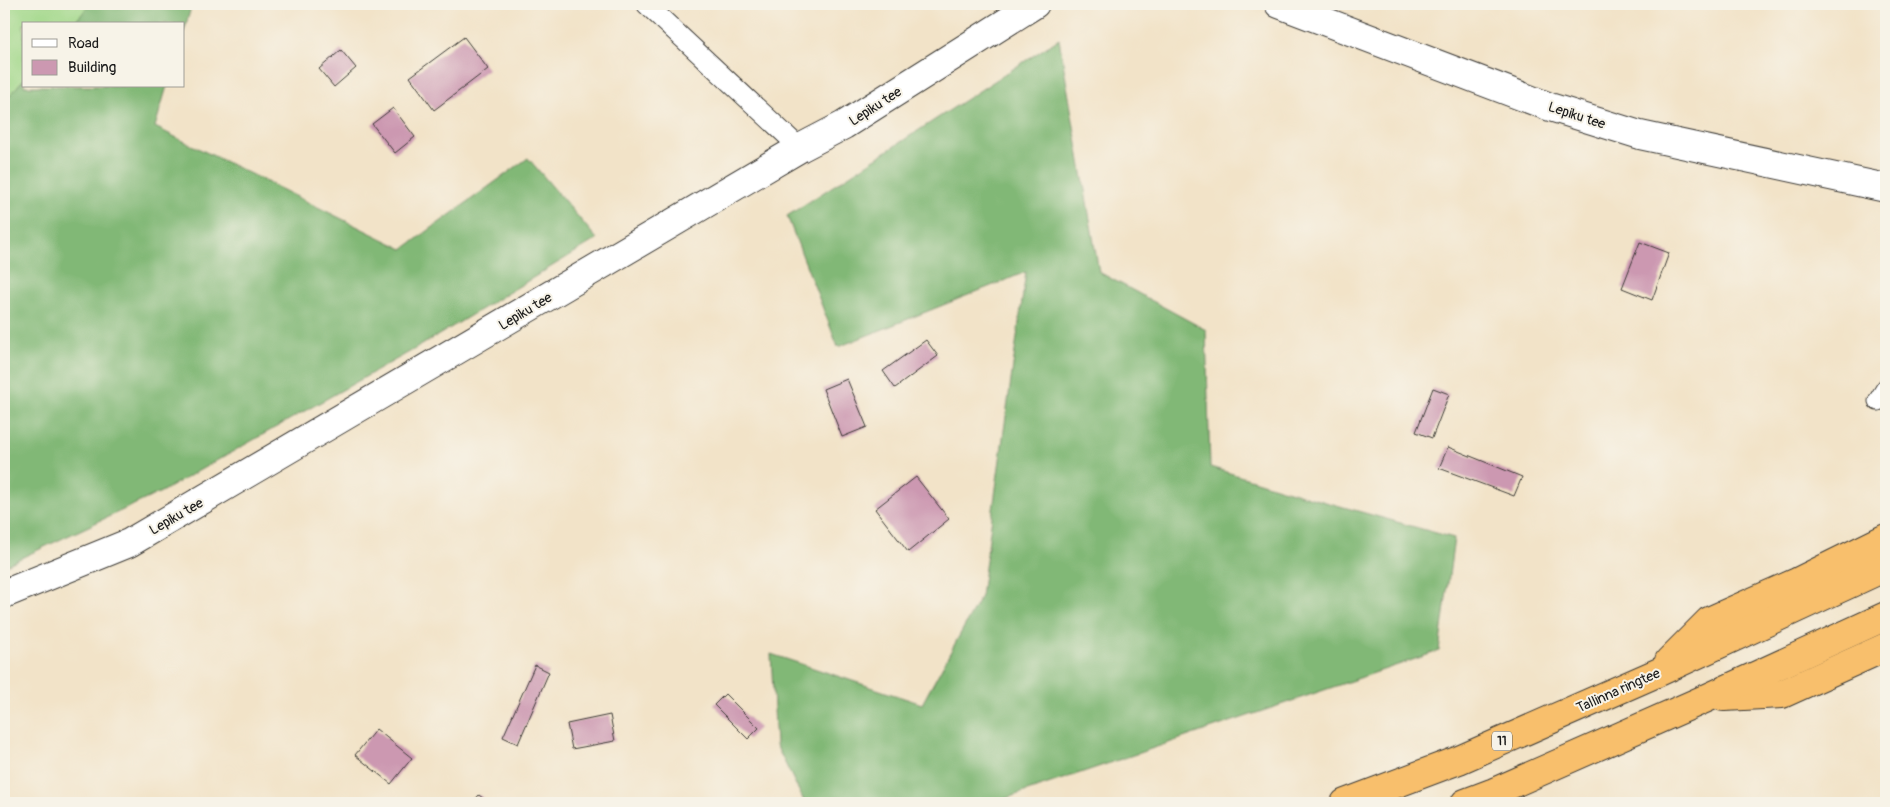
<svg xmlns="http://www.w3.org/2000/svg" width="1890" height="807" font-family="Pangolin,sans-serif">
  <style>
    .green { fill: #a2d88a; stroke: #5f7a53 }
    .forest { fill: #81b876; stroke: #4e6a49 }
    .building { fill: #cc98b1 }
    .lines { fill: none; stroke-linecap: round; stroke-linejoin: round }
    .lane-casing { stroke: #3c3a36; stroke-width: 21 }
    .street-casing { stroke: #3c3a36; stroke-width: 30 }
    .highway-casing { stroke: #3c3a36; stroke-width: 30 }
    .lane { stroke: #fff; stroke-width: 19 }
    .street { stroke: #fff; stroke-width: 28 }
    .highway { stroke: #f8bf6c; stroke-width: 28 }
    .labels { text-anchor: middle; stroke-width: 4; stroke-linejoin: round; paint-order: stroke }
    .shield { fill: #f7f3e8; stroke: #5e5c59; stroke-width: 1 }
    .shield-label { font-size: 12px; font-weight: bold; fill: #1c1c1c }
    .street-label { font-size: 14px; fill: #1c1c1c; stroke: #f7f3e8 }
  </style>
  <rect width="100%" height="100%" fill="#f7f3e8"/>
  <filter id="ink" filterUnits="userSpaceOnUse"><feTurbulence type="fractalNoise" baseFrequency=".02" numOctaves="2"/><feDisplacementMap in="SourceGraphic" scale="10" xChannelSelector="R" yChannelSelector="G"/><feConvolveMatrix kernelMatrix="1 2 1 2 8 2 1 2 1" color-interpolation-filters="sRGB"/></filter>
  <filter id="wash" filterUnits="userSpaceOnUse"><feTurbulence type="fractalNoise" baseFrequency=".0096" numOctaves="4" result="noise"/><feDisplacementMap in="SourceGraphic" scale="20" xChannelSelector="R" yChannelSelector="G"/><feGaussianBlur stdDeviation="1.12" result="paint"/><feColorMatrix in="noise" values="0 0 0 0 0 0 0 0 0 0 0 0 0 0 0 0 0 1.4 0 .05"/><feComposite in="paint" operator="in"/></filter>
  <g filter="url(#wash)">
    <rect width="100%" height="100%" fill="#f2e3c8"/>
    <polygon class="green" points="4,4 91,4 73,24 24,24 24,79 4,102"/>
    <g class="forest">
      <polygon points="91,4 192,4 184,32 184,24 73,24"/>
      <polygon points="1059,39 1099,272 1206,330 1210,467 1315,499 1454,538 1439,651 992,803 805,803 776,745 771,654 922,704 981,596 1026,272 838,347 787,216"/>
      <polygon points="24,79 24,86 167,86 155,127 403,249 528,158 597,239 422,345 161,492 4,566 4,102"/>
    </g>
    <g id="blocks">
      <g class="building">
        <polygon points="464,37 488,69 434,110 410,77"/>
        <polygon points="341,50 356,68 334,87 319,69"/>
        <polygon points="393,108 415,137 395,153 372,124"/>
        <polygon points="1640,242 1669,253 1652,300 1622,288"/>
        <polygon points="926,340 938,356 895,388 883,371"/>
        <polygon points="847,379 867,427 842,437 823,389"/>
        <polygon points="1433,388 1449,394 1432,438 1416,432"/>
        <polygon points="1448,447 1522,477 1514,496 1439,468"/>
        <polygon points="916,477 949,519 908,552 875,509"/>
        <polygon points="535,665 549,672 518,744 503,737"/>
        <polygon points="725,694 759,728 748,739 714,705"/>
        <polygon points="610,715 615,741 572,749 567,724"/>
        <polygon points="376,729 412,758 391,784 355,755"/>
        <polygon points="479,795 489,803 472,803"/>
      </g>
    </g>
  </g>
  <g filter="url(#ink)">
    <use href="#blocks" fill-opacity="0" stroke="#3c3a36" stroke-width="1"/>
    <g class="lines">
      <defs>
        <g id="lane">
          <polyline points="646,4 800,148"/>
          <polyline points="1878,401 1886,388"/>
        </g>
        <g id="street">
          <polyline points="1279,4 1550,107 1640,135 1886,188"/>
          <polyline points="4,594 129,543 800,148 844,125 1035,4"/>
        </g>
        <g id="highway">
          <polyline points="1669,661 1709,621 1797,582 1886,538"/>
          <polyline points="1724,697 1782,694 1886,647"/>
          <polyline points="1345,803 1459,760 1657,673 1886,567"/>
          <polyline points="1465,803 1494,792 1707,698 1886,616"/>
        </g>
      </defs>
      <use href="#lane" class="lane-casing"/>
      <use href="#street" class="street-casing"/>
      <use href="#highway" class="highway-casing"/>
      <use href="#lane" class="lane"/>
      <use href="#street" class="street"/>
      <use href="#highway" class="highway"/>
    </g>
  </g>
  <g class="labels">
    <rect class="shield" x="1492" y="731.5" width="20" height="19" rx="4"/>
    <g class="shield-label">
      <text x="1502" y="745">11</text>
    </g>
    <g class="street-label">
      <text transform="translate(875 106) rotate(-33)" y="5">Lepiku tee</text>
      <text transform="translate(1577 115) rotate(18)" y="5">Lepiku tee</text>
      <text transform="translate(525 311) rotate(-31)" y="5">Lepiku tee</text>
      <text transform="translate(176 516) rotate(-30)" y="5">Lepiku tee</text>
      <text transform="translate(1618 690) rotate(-24)" y="5">Tallinna ringtee</text>
    </g>
  </g>
  <rect width="1890" height="807" fill="none" stroke="#f7f3e8" stroke-width="20"/>
  <rect x="22" y="22" width="162" height="65" fill="#f7f3e8" stroke="#9f9d96"/>
  <rect x="32" y="39" width="25" height="8" fill="#ffffff" stroke="#9f9d96"/>
  <text x="68" y="48" font-size="15" fill="#1c1c1c">Road</text>
  <rect x="32" y="60" width="25" height="15" fill="#cc98b1" stroke="#9f9d96"/>
  <text x="68" y="72" font-size="15" fill="#1c1c1c">Building</text>
</svg>
